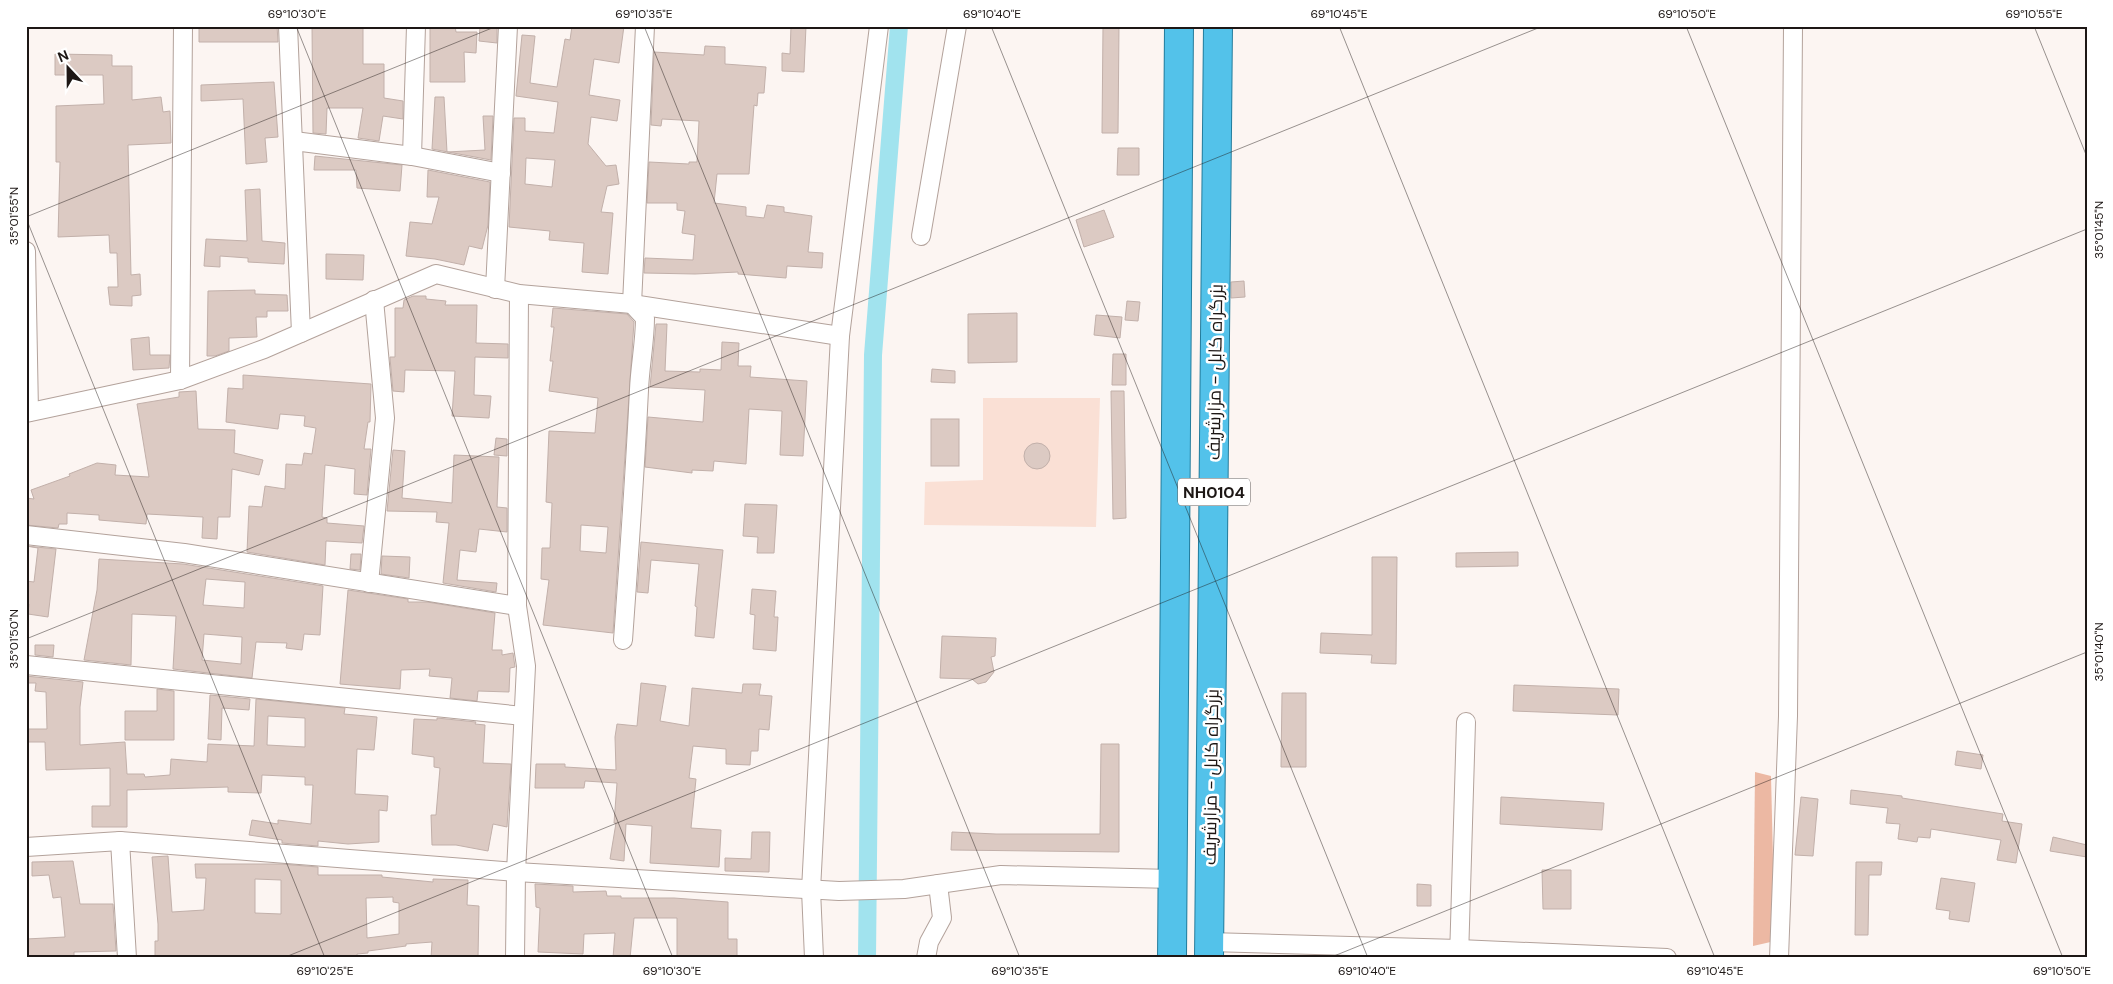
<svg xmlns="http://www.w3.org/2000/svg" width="2113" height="984" font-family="'DM Sans',Cairo,sans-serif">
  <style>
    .green { fill: #fae0d5 }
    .forest { fill: #ecb8a3 }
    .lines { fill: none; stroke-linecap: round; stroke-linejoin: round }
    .canal { stroke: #a1e3ee; stroke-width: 18 }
    .building { fill: #dccac3; stroke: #c2b0aa; fill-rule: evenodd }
    .minor-casing { stroke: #b3a29b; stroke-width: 20 }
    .trunk-casing { stroke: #247c9c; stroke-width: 30 }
    .minor { stroke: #fff; stroke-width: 18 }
    .trunk { stroke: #53c2ea; stroke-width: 28 }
    .ticks { fill: none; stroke: #1d1715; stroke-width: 1; stroke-opacity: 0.45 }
    .labels { text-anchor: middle; stroke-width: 5; stroke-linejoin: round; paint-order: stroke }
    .shield { fill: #fff; stroke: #615d5b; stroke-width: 1 }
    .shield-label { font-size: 16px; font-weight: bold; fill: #1d1715 }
    .street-label { font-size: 18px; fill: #1d1715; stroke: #fff }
    .neatline { fill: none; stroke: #1d1715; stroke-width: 2 }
    .ticks-label { font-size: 12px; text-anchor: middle; fill: #1d1715 }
  </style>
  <rect width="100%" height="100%" fill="#fcf5f2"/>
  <polygon class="green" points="983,398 1100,398 1096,527 924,525 925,482 983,480"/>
  <polygon class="forest" points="1755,772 1771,776 1775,941 1753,946"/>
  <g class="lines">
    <polyline class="canal" points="867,958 873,355 899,26"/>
  </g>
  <g class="building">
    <polygon points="199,26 277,26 278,42 199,42"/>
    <polygon points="312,26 363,26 363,64 384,64 384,98 403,101 403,119 383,116 379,141 358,138 363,108 327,108 326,134 313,133"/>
    <polygon points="430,26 455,26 456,32 477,32 476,53 464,52 465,82 430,82"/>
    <polygon points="480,26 497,26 497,43 479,41"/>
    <path d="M572 26H624L619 63 594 59 589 95 620 100 617 121 591 117 588 144 606 166 616 165 619 184 607 186 601 212 613 213 608 274 582 272 584 243 549 240 550 231 509 227 514 118H525V131L554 133 558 102 516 96 522 35 535 36 530 83 557 87 565 39 570 40ZM526 158 555 160 552 187 525 184Z"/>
    <polygon points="791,26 806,26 804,72 782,71 782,53 790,54"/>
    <polygon points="1103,26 1119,26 1118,133 1102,133"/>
    <polygon points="705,46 725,47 725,64 766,67 764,93 758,93 757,106 754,105 749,174 717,174 714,203 746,207 746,216 764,218 767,205 784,207 784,212 812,216 808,252 823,253 822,268 787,266 786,278 738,274 738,272 695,274 644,273 645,258 693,260 695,235 682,233 685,211 677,210 677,203 647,203 649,162 689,164 689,162 697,162 699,121 662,119 661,126 651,125 654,52 704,55"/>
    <polygon points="55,54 112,55 112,66 132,66 132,100 161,97 163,112 170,111 171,143 128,145 131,275 140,274 141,295 132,296 132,306 110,305 108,287 118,287 117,253 110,253 109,235 58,237 60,162 56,162 56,106 104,104 103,75 55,75"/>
    <polygon points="274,82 278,137 265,138 267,162 246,164 243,99 201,101 201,85"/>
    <polygon points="435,97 444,97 447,152 485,150 483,116 493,116 491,160 432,149"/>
    <polygon points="1118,148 1139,148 1139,175 1117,175"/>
    <polygon points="315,156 402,165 400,191 357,188 356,170 314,170"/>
    <polygon points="428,170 490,182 488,225 482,249 469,246 464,265 435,259 406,256 410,222 432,224 439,197 427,197"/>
    <polygon points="260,189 262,241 285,243 284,264 248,262 248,258 220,256 220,267 204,266 206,239 247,241 245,190"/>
    <polygon points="1104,210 1114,237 1084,247 1076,220"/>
    <polygon points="326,254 364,255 363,280 326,279"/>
    <polygon points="1244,281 1245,297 1231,298 1231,282"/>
    <polygon points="255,290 255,294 287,295 288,311 267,311 267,317 256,317 257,337 229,338 229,351 215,356 207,356 208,291"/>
    <polygon points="413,296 426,296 426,299 446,301 445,305 477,305 476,343 508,344 508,358 475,357 474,395 491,396 489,418 452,416 455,371 405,370 404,392 393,391 390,358 390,357 395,357 395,308 403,308 404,300"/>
    <polygon points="1127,301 1140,302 1138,321 1125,320"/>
    <path d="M553 308 627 314 634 322 613 633 543 625 549 580 541 579 542 548H550L552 503 546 502 549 431 595 433 598 398 549 391 553 361H550L554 327H551ZM581 525 608 527 606 553 580 551Z"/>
    <polygon points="1017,313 1017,362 968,363 968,314"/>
    <polygon points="1096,315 1122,317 1120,338 1094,335"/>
    <polygon points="656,324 667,324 665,371 700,372 700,369 721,370 722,342 739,343 738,366 751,366 750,377 807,381 803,456 780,455 782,411 749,409 746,464 714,461 713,471 692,470 692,473 645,467 648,417 703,422 705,390 650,387"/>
    <polygon points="149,337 150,355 170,355 169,368 133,370 131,339"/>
    <polygon points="1113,354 1126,354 1126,385 1112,385"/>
    <polygon points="932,369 955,371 955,383 931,382"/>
    <polygon points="243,375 371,384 370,422 368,422 364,449 371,449 367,495 354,494 355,469 325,465 322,517 327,518 327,523 364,526 362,543 326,541 325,565 247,552 249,506 262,507 265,486 285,489 286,464 302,465 304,453 312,454 316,428 304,426 305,416 280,414 278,429 226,422 228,388 243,389"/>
    <polygon points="196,391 198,429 235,430 234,453 263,460 259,475 232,469 230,517 218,517 217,539 202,538 203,517 147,514 146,524 99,520 99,515 67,513 67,524 59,524 58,528 26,525 26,498 34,499 31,490 70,476 69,474 97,463 116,465 115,475 149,477 137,404 179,397 179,392"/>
    <polygon points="1111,391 1124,391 1126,518 1113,519"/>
    <rect x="931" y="419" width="28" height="47"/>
    <polygon points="496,438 507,439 507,456 494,455"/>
    <circle cx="1037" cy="456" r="13"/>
    <polygon points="393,450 405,451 402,498 452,503 454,455 499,457 497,507 507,508 507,532 479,529 476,552 460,550 457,580 497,583 496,592 443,583 449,523 436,522 437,512 387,511"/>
    <polygon points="745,504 777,505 774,553 757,553 758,537 743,536"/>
    <polygon points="641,542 723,550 714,638 695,636 697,607 695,606 699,564 651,560 648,593 637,592"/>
    <polygon points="26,546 56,549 48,617 28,614 29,604 26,604 26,581 34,582 38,548"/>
    <polygon points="1518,552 1518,566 1456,567 1456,553"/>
    <polygon points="351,554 361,554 360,570 350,569"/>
    <polygon points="382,556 410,557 409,578 381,574"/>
    <polygon points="1372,557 1397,557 1396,664 1371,663 1372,655 1320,653 1321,633 1372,635"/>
    <path d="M99 559 183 564 323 586 320 635 304 634 302 650 286 648 287 643 256 642 252 678 173 669 176 616 132 614 131 665 84 660 97 590ZM206 579 245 582 244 608 203 605ZM204 634 242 637 241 664 202 660Z"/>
    <polygon points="752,589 776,591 774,617 778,617 776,651 753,649 755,615 750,614"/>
    <polygon points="348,590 408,599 408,602 427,602 495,613 492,650 502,650 502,655 513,653 515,667 510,668 509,692 478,691 477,701 450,698 452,678 429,676 430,669 401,670 400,689 340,684"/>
    <polygon points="942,636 996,638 995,656 991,657 994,672 986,682 978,684 972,679 940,678"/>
    <polygon points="35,645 54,645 53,657 35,655"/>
    <path d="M26 676 83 682 80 707V745L125 742 127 774H144L145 777 170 775 171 759 207 762 208 744 254 746 256 699 345 708 344 714 377 717 374 750 357 749 355 794 388 796 387 811 379 810V842L348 844 318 841V846L282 843V840L249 835 252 820 278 824V820L311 824 313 785H305V777L262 775 261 793 228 792V787L127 790V827H92V806H110V768L46 770 45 742H26V729H47L46 692 35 691 36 683H26ZM268 716 305 718V747L267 745Z"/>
    <polygon points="641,683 666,686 660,721 689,726 692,688 742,693 743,684 761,684 759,695 772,696 769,730 759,729 758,751 751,751 750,765 726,764 726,749 693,746 689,778 696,779 691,828 721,830 719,867 650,863 652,826 626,824 624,861 610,859 616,823 614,823 617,783 585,781 584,788 535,788 536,764 565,764 565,767 616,770 615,737 617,724 637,726"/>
    <polygon points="1514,685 1619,689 1618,715 1513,711"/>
    <polygon points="157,689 174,691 174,740 125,740 125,711 157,711"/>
    <polygon points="1282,693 1306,693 1306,767 1281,767"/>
    <polygon points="210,695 250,699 249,710 222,708 221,740 208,739"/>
    <polygon points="437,718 476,722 475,724 485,725 483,763 511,764 507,827 493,824 488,851 456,845 432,845 431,815 436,815 440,768 434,767 434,757 412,754 414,719 437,720"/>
    <polygon points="1101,744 1119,744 1119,852 951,850 952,832 996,834 1100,834"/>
    <polygon points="1957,751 1983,755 1981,769 1955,765"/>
    <polygon points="1851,790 1902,796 1902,798 2003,814 2002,821 2022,824 2016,863 1997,860 2001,840 1931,829 1930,838 1918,837 1917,842 1898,839 1900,824 1886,823 1888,808 1850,804"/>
    <polygon points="1501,797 1604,803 1602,830 1500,824"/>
    <polygon points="1801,797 1818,799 1813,856 1795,855"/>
    <polygon points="752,832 770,832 769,872 725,871 725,858 751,859"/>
    <polygon points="2053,837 2087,845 2087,857 2050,851"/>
    <path d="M168 856 172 912 204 910 206 878H196L195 864H281L318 867V875H382V877L433 882V879L468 880 467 905 479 906 478 958H431L432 942 406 944V946L368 951V953L357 954V958H155V941H158V924L152 857ZM255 879 281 880V914L255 913ZM393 897V902L399 903V934L367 938 366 898Z"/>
    <polygon points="73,861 80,904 113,904 116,951 74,952 74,958 26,958 26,939 65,937 61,897 53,898 49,875 32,876 32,862"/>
    <polygon points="1856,862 1882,862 1881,875 1869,875 1868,935 1855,935"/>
    <polygon points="1542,870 1571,870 1571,909 1543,909"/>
    <polygon points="1941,878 1975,883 1969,922 1949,919 1950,911 1936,909"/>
    <polygon points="535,884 573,886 573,892 606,891 607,896 621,896 621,898 674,898 728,902 728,939 737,939 737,958 677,958 677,918 634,918 630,958 613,958 615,933 584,934 583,954 538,952 540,908 536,907"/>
    <polygon points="1417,884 1431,885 1431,906 1417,906"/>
  </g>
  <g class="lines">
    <defs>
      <g id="minor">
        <polyline points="288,26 301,333"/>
        <polyline points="294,141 412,156 501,173"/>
        <polyline points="412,156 416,26"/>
        <polyline points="921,236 957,26"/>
        <polyline points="26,251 29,412"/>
        <polyline points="495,289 508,26"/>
        <polyline points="180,380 183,26"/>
        <polyline points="26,413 180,380 264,349 436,274 519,294 632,304 840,336"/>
        <polyline points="26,535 184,553 517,606"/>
        <polyline points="369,583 385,418 374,300"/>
        <path d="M623 640C629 557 635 473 639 390 640 365 645 342 645 318L632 304 645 26"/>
        <polyline points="26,665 523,716"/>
        <polyline points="120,841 127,958"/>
        <polyline points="26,847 120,841 516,872 839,891 904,889 1001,875 1173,879"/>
        <polyline points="1209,942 1459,949 1667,958"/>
        <polyline points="515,958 516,872 526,666 517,606 519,294"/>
        <polyline points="814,958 811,890 840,336 879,26"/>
        <polyline points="926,958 929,942 942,918 938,884"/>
        <polyline points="1459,958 1466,722"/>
        <polyline points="1779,958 1788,716 1793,26"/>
      </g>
      <g id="trunk">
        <polyline points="1172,958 1179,26"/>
        <polyline points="1209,958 1218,26"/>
      </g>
    </defs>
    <use href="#minor" class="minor-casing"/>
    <use href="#trunk" class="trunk-casing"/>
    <use href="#minor" class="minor"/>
    <use href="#trunk" class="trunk"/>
  </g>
  <path class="ticks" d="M296 26 673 958M644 26 1020 958M991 26 1368 958M1339 26 1715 958M1686 26 2063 958M2034 26 2087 157M26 217 497 26M26 218 325 958M26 639 1543 26M283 958 2087 229M1329 958 2087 652"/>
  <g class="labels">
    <rect class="shield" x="1178" y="478.5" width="72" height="27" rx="4"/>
    <g class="shield-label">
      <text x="1214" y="498">NH0104</text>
    </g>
    <g class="street-label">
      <text transform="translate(1215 372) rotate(-89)" y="6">بزرگراه کابل - مزارشریف</text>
      <text transform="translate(1211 777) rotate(-89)" y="6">بزرگراه کابل - مزارشریف</text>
    </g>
  </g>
  <rect width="2113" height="984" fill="none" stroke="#ffffff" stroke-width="55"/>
  <g transform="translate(68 68) rotate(338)" stroke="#ffffff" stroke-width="4" paint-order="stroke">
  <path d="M0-4L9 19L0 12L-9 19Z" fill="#1d1715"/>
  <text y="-8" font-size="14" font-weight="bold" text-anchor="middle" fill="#1d1715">N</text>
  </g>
  <rect x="28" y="28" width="2058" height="928" class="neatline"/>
  <g class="ticks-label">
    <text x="297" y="18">69°10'30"E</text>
    <text x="644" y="18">69°10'35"E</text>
    <text x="992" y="18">69°10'40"E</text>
    <text x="1339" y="18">69°10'45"E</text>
    <text x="1687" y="18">69°10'50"E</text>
    <text x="2034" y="18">69°10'55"E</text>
    <text transform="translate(14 216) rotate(-90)" y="4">35°01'55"N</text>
    <text transform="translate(2099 230) rotate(-90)" y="4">35°01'45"N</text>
    <text transform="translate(14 639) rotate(-90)" y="4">35°01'50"N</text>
    <text transform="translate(2099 652) rotate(-90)" y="4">35°01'40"N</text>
    <text x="325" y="975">69°10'25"E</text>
    <text x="672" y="975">69°10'30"E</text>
    <text x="1020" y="975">69°10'35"E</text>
    <text x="1367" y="975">69°10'40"E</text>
    <text x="1715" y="975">69°10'45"E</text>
    <text x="2062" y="975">69°10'50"E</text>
  </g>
</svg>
